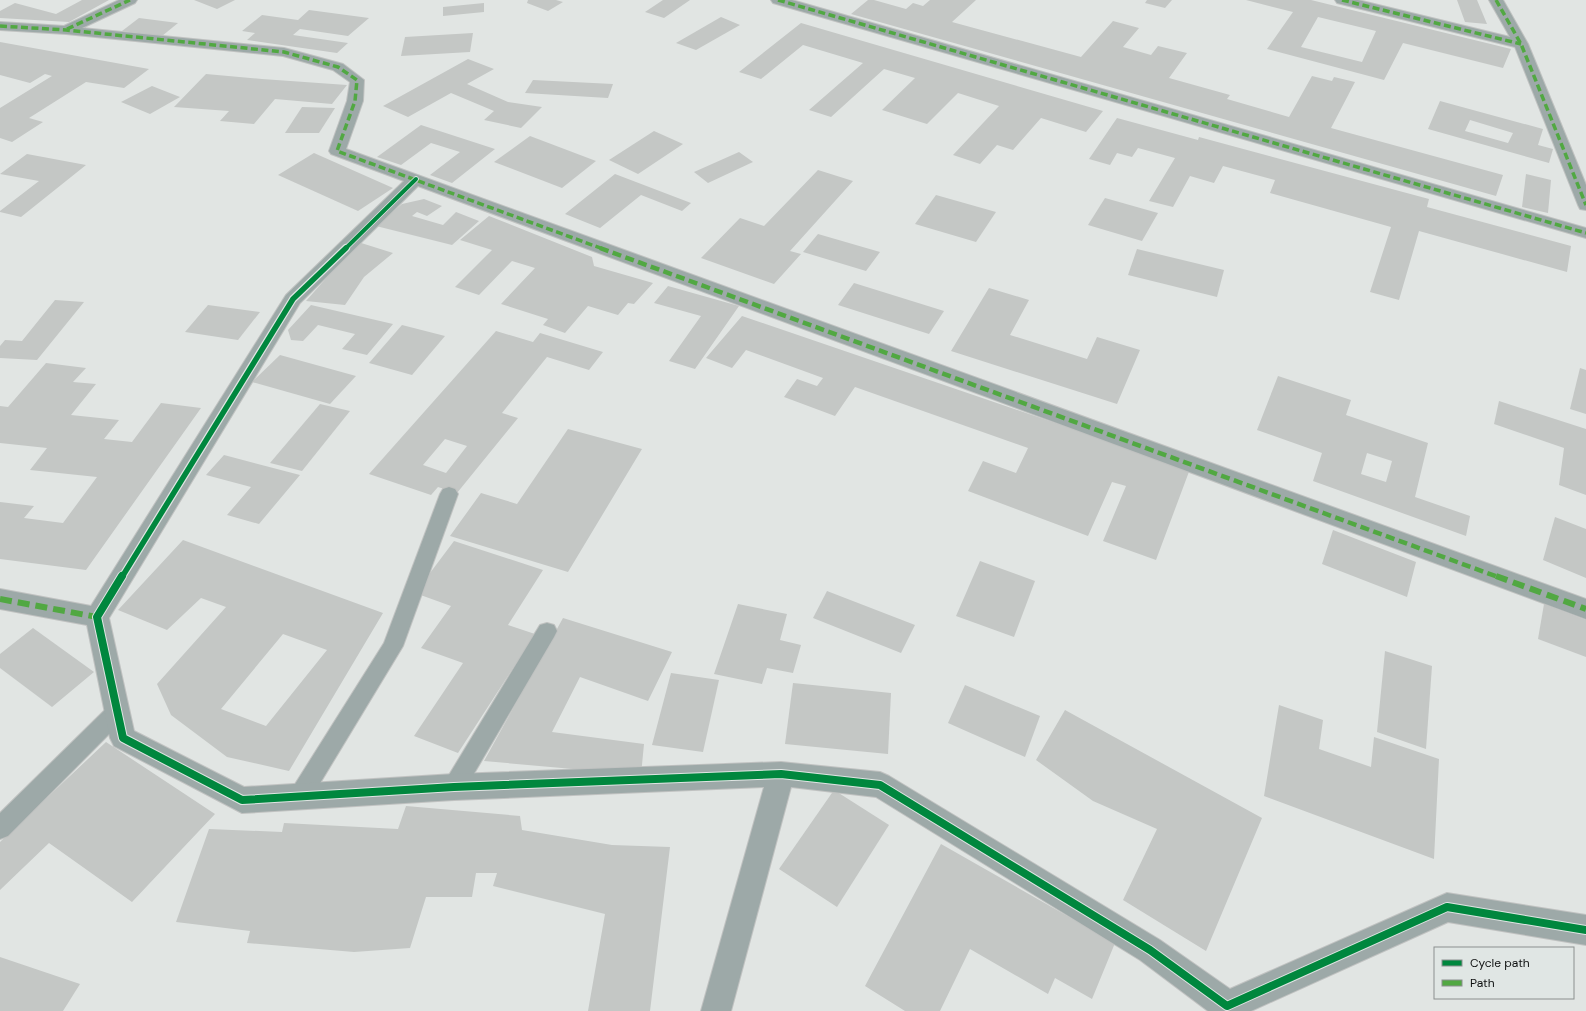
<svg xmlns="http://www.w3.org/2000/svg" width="1586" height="1011" font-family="'DM Sans',sans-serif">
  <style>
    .building { fill: #c4c7c5; fill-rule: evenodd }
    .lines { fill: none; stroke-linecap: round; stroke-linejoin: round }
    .lane-casing { stroke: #c0c2c1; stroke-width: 2 }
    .street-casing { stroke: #c0c2c1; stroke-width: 2 }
    .lane { fill: #9da9a8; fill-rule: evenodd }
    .street { fill: #9da9a8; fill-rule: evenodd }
    .quiet-far2 { stroke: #51a842; stroke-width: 3.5; stroke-dasharray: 7 3.5; stroke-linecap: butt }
    .quiet-far1 { stroke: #51a842; stroke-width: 4.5; stroke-dasharray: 9 4.5; stroke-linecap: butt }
    .quiet { stroke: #51a842; stroke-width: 6; stroke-dasharray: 12 6; stroke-linecap: butt }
    .cycleway-far2-casing { stroke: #e0e6e4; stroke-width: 5.5 }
    .cycleway-far1-casing { stroke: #e0e6e4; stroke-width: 8 }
    .cycleway-casing { stroke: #e0e6e4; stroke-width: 10 }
    .cycleway-far2 { stroke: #00873e; stroke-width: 4 }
    .cycleway-far1 { stroke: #00873e; stroke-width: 5.5 }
    .cycleway { stroke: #00873e; stroke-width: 8 }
  </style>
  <rect width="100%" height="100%" fill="#e1e5e3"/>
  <g class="building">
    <polygon points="82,0 109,0 69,22 0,18 0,11 15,3 56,14"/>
    <polygon points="194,0 235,0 217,9"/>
    <polygon points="528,0 556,0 563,2 548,11 527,3"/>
    <polygon points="663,0 690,0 664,18 645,12"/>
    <polygon points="868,0 874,0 906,9 913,3 923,6 930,0 976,0 952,22 1081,57 1113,21 1139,28 1123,47 1151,55 1158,46 1187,53 1169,78 1230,95 1227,99 1289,117 1312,76 1332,81 1334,77 1355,82 1331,128 1503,175 1496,196 851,14"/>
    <polygon points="1147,0 1172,0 1165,8 1145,3"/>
    <path d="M1246 0H1311L1511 49 1503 68 1403 43 1384 80 1267 49 1293 12ZM1318 17 1376 31 1362 62 1301 47Z"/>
    <polygon points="1457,0 1477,0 1487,24 1465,22"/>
    <polygon points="484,3 484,12 443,16 443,7"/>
    <polygon points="309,10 369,18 348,36 300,29 293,35 348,43 337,53 247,40 255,33 242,31 262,15 298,20"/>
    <polygon points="721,17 740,25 696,50 676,43"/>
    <polygon points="139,18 178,23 162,36 122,31"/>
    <polygon points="801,23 1103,111 1086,132 1041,118 1013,150 997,145 980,164 953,155 999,106 958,93 927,124 882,110 915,78 884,69 831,117 809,110 863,63 803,45 761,79 739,72"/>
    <polygon points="473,33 470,52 401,56 405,37"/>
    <polygon points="0,42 149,69 124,88 86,82 29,118 43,122 12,142 0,138 0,108 52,76 45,74 30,83 0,75"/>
    <polygon points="468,59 494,69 467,84 508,102 542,107 521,128 484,120 494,111 451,93 408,117 383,106"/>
    <polygon points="206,74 262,79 347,85 332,104 275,99 254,124 220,121 229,111 174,107"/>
    <polygon points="533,80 613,84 608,98 525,93"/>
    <polygon points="152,86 180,97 150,114 121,102"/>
    <path d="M1440 101 1543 129 1538 145 1553 149 1549 163 1428 129ZM1470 120 1513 133 1508 143 1465 131Z"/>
    <polygon points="302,107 335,108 319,133 285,133"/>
    <polygon points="1117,118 1198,140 1199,137 1429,199 1427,207 1571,246 1567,272 1419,231 1399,300 1370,292 1391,227 1270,193 1275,180 1223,166 1214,183 1190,176 1173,207 1149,201 1175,158 1138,148 1132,157 1117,153 1110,165 1089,159"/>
    <polygon points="421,125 495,149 452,183 430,175 460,152 431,143 401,165 377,157"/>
    <polygon points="654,131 683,144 638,174 609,160"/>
    <polygon points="530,136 596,161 562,188 494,162"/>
    <polygon points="739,152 753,162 708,183 694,172"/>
    <polygon points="314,153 393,188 358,211 278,175"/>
    <polygon points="27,154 86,165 21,217 0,212 0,211 39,181 0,174"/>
    <polygon points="818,170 853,181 790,251 801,254 774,284 701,258 740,218 764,226"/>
    <polygon points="615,174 691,203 682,211 641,195 600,228 565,214"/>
    <polygon points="1526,174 1551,180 1548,213 1522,207"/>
    <polygon points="936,195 996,212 976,242 915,224"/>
    <polygon points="1105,198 1158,213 1142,241 1088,225"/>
    <polygon points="424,199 442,206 427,216 417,212 412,216 443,225 456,212 479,221 452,245 376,226 402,204"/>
    <polygon points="489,216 592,257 594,266 653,283 634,304 628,303 618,315 588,306 565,333 543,325 548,319 501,304 535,268 512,261 479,295 455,287 492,250 460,240"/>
    <polygon points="818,234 880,252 866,271 803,252"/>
    <polygon points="358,242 393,253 364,277 345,305 306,301"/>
    <polygon points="1137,249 1224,270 1217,297 1128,275"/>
    <polygon points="854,283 944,311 929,334 838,305"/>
    <polygon points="668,286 739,306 695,369 669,361 701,316 654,303"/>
    <polygon points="989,288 1029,300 1010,335 1087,359 1097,337 1140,350 1117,404 951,351"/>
    <polygon points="55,300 84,302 37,360 0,358 0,346 5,340 22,341"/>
    <polygon points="208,305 260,312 238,340 185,332"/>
    <polygon points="311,305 393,324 367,355 342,349 355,334 318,325 303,341 291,340 288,330"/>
    <polygon points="742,316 1190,469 1156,560 1103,541 1126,486 1112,482 1088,536 968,491 983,461 1016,473 1028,448 855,387 835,416 784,397 797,379 817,386 823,378 746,350 732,368 706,358"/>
    <polygon points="402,325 445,336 412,375 369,363"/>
    <path d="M496 331 533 342 540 333 603 352 589 370 547 357 502 413 518 418 457 493 438 487 431 495 369 474ZM445 439 467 446 446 473 423 465Z"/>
    <polygon points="280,355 356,376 330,404 252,382"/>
    <polygon points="46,363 86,368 73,382 96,384 71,415 119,420 104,439 132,442 161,403 201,408 86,570 0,559 0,502 34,506 24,518 63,523 97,477 30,470 47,448 0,443 0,406 8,407"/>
    <polygon points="1580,368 1586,370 1586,414 1570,409"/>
    <path d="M1278 376 1351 400 1346 415 1428 443 1415 497 1470 516 1466 536 1313 481 1322 453 1257 430ZM1367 453 1392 461 1386 482 1361 474Z"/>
    <polygon points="1499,401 1586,429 1586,495 1559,485 1564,448 1494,424"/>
    <polygon points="320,404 350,411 302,471 270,463"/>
    <polygon points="568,429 642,449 568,572 450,536 481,493 517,504"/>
    <polygon points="224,455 300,475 259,524 227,515 251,487 206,475"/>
    <polygon points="1555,517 1586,529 1586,578 1543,560"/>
    <polygon points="1333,530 1416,562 1407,597 1322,564"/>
    <path d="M183 540 383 613 289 771 227 757 171 715 157 684 226 607 201 598 167 630 118 610ZM283 634 327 650 266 726 221 709Z"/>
    <polygon points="454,541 543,570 508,625 535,634 458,753 414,736 463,663 421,648 451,606 415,593"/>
    <polygon points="980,561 1035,581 1014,637 956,616"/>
    <polygon points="827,591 915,625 901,653 813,618"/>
    <polygon points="738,604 787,614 780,640 801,645 793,673 767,668 762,684 714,674"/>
    <polygon points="1544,604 1586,620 1586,657 1538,639"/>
    <polygon points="563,618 672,652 648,701 580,677 552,732 644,744 641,775 484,761"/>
    <polygon points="33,628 94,672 52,707 0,668 0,654"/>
    <polygon points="1385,651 1432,666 1426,749 1377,732"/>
    <polygon points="671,673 719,680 703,752 652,745"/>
    <polygon points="793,683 891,693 888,754 785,744"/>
    <polygon points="965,685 1040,716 1025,757 948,723"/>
    <polygon points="1279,705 1323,720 1319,749 1371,767 1374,737 1439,759 1434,859 1264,796"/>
    <polygon points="1065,710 1262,818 1206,951 1123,900 1157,829 1093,801 1036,760"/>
    <polygon points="106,742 215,814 132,902 49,843 0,890 0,842"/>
    <polygon points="834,790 889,825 837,907 779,869"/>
    <polygon points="406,806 520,816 522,830 612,845 670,847 650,1011 588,1011 605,914 493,886 497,873 476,873 472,897 426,897 410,948 354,952 247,943 250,931 176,922 209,829 282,832 284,823 398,829"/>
    <polygon points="941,844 1115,943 1092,999 1055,978 1048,994 970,949 940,1011 905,1011 865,986"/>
    <polygon points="0,957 80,984 63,1011 0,1011"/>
  </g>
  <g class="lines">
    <defs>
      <g id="lane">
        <polygon points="449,487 455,489 458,494 403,646 308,803 300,806 292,803 289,796 292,789 384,643 440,494 443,489"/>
        <polygon points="547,623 554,625 557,631 554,637 462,794 454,797 446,794 443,787 446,780 540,625"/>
        <polygon points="117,703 124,705 127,712 124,719 8,836 0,839 0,813 110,705"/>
      </g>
      <g id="street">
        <polygon points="119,0 137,0 135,3 82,28 284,48 343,64 364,80 363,101 346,149 1586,599 1586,619 418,186 300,303 109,618 134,731 244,787 454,774 781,762 880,772 889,776 1160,940 1230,989 1447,893 1586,915 1586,945 1448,922 1251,1011 1208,1011 1140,960 876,797 791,787 731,1011 701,1011 764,787 454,800 242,813 114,746 110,738 87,625 0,609 0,589 91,606 286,295 404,181 331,154 329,151 347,101 350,82 333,70 283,56 66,34 0,30 0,22 64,26"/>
        <polygon points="771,0 792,0 1586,228 1586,238 773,3"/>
        <polygon points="1335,0 1358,0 1510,37 1489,0 1503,0 1528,44 1586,185 1586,210 1580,209 1578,205 1515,47 1337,3"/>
      </g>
    </defs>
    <use href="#lane" class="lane-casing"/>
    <use href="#street" class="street-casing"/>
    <use href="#lane" class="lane"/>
    <use href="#street" class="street"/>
    <g class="quiet-far2">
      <polyline points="778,0 1586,233"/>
      <polyline points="1342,0 1521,44"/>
      <polyline points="1496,0 1521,44 1586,205"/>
      <polyline points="0,26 66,30 284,52 338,67 357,80 355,101 337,151 603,249"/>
      <polyline points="67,29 130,0"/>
    </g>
    <polyline class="quiet-far1" points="600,248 1498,577"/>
    <g class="quiet">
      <polyline points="1496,576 1586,609"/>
      <polyline points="0,599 97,617"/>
    </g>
    <defs>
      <polyline id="cycleway-far2" points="345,249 416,179"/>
      <polyline id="cycleway-far1" points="122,577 293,299 346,248"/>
      <polyline id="cycleway" points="122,576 97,617 123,738 242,800 454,787 781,774 880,785 1150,950 1227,1006 1447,907 1586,930"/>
    </defs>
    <use href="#cycleway-far2" class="cycleway-far2-casing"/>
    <use href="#cycleway-far1" class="cycleway-far1-casing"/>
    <use href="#cycleway" class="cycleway-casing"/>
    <use href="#cycleway-far2" class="cycleway-far2"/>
    <use href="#cycleway-far1" class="cycleway-far1"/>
    <use href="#cycleway" class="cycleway"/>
  </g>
  <rect x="1434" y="947" width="140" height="52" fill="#e0e6e4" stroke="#8c908f"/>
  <rect x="1442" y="960" width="20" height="6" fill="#00873e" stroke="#8c908f"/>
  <text x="1470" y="967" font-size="12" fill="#0e1010">Cycle path</text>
  <rect x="1442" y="980" width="20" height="6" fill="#51a842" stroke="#8c908f"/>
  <text x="1470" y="987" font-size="12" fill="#0e1010">Path</text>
</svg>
